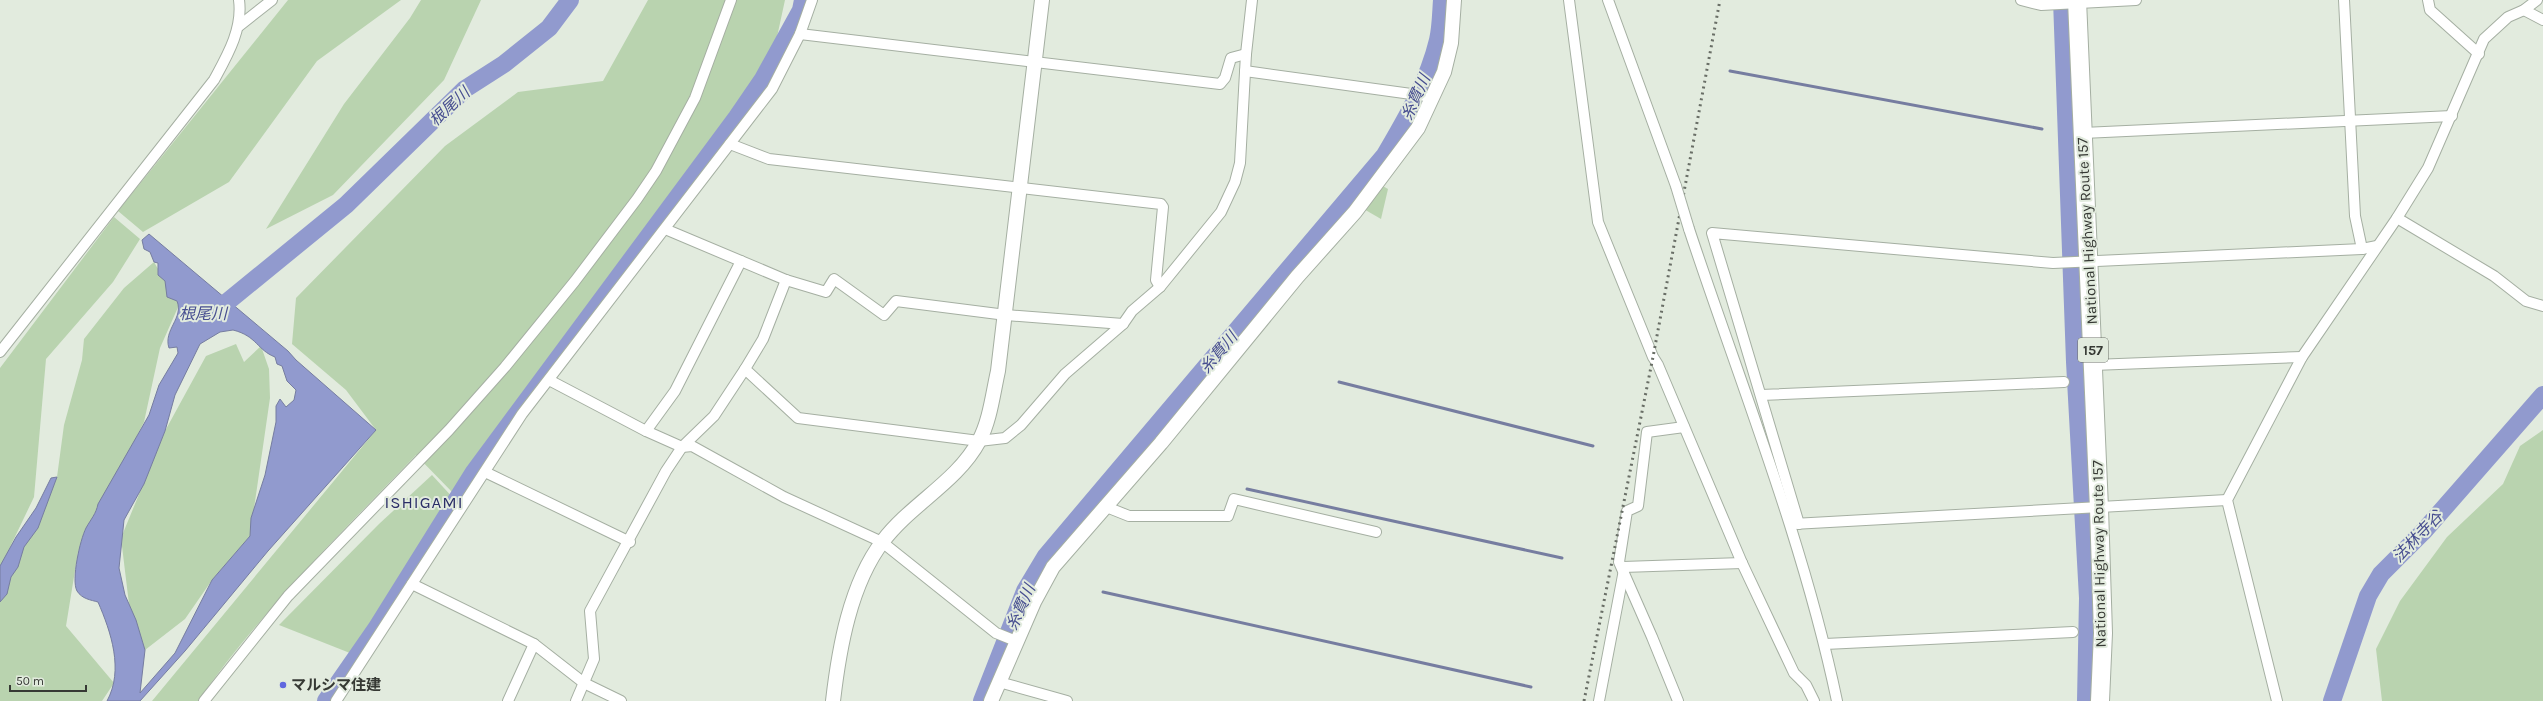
<svg xmlns="http://www.w3.org/2000/svg" width="2543" height="701" font-family="Karla,'Noto Sans JP',sans-serif">
  <style>
    .green { fill: #b9d3af }
    .water { fill: #919ace; stroke: #767da0; fill-rule: evenodd }
    .lines { fill: none; stroke-linecap: round; stroke-linejoin: round }
    .stream { stroke: #767da0; stroke-width: 3 }
    .river { stroke: #919ace; stroke-width: 18 }
    .street-casing { stroke: #a5afa2; stroke-width: 12 }
    .secondary-casing { stroke: #a5afa2; stroke-width: 16 }
    .highway-casing { stroke: #a5afa2; stroke-width: 20 }
    .street { stroke: #fff; stroke-width: 10 }
    .secondary { stroke: #fff; stroke-width: 14 }
    .highway { stroke: #fff; stroke-width: 18 }
    .rail { stroke: #696e66; stroke-width: 3; stroke-dasharray: 2 4; stroke-linecap: butt }
    .street-bridge-casing { stroke: #a5afa2; stroke-width: 12; stroke-linecap: butt }
    .street-bridge { stroke: #fff; stroke-width: 10 }
    .poi-dot { fill: #6067df; stroke: #e2ebde; stroke-width: 1.5 }
    .labels { text-anchor: middle; stroke-width: 4; stroke-linejoin: round; paint-order: stroke }
    .shield { fill: #e2ebde; stroke: #6a6e67; stroke-width: 1 }
    .shield-label { font-size: 14px; font-weight: bold; fill: #363934 }
    .street-label { font-size: 15px; fill: #363934; stroke: #e2ebde }
    .poi-label { font-size: 15px; font-weight: bold; fill: #363934; stroke: #e2ebde; text-anchor: start }
    .water-label { font-size: 16px; font-style: italic; fill: #474e90; stroke: #e2ebde }
    .quarter-label { font-size: 17px; letter-spacing: 1px; fill: #2a2d67; stroke: #e2ebde }
  </style>
  <rect width="100%" height="100%" fill="#e2ebde"/>
  <g class="green">
    <polygon points="288,0 401,0 317,61 229,182 143,232 118,211"/>
    <polygon points="421,0 481,0 444,80 333,195 266,229 344,104 410,18"/>
    <path d="M648 0H785L772 60 657 223 552 357 453 493 416 455C340 534 261 611 198 701H152L376 430 346 390 292 344 296 298 445 146 518 92 603 81Z"/>
    <polygon points="1381,185 1388,189 1381,219 1362,208"/>
    <polygon points="114,217 140,239 113,282 46,359 34,497 0,568 0,368"/>
    <polygon points="154,262 179,305 160,348 144,422 78,552 66,626 114,683 102,701 0,701 0,591 57,477 64,425 82,360 84,339 124,288"/>
    <polygon points="236,344 244,362 261,346 269,369 270,398 250,536 212,580 185,619 145,650 129,604 121,538 165,431 206,356"/>
    <polygon points="2543,430 2543,701 2382,701 2376,649 2400,601 2447,537 2503,484 2520,446"/>
    <polygon points="432,475 455,500 355,655 279,625 379,524"/>
  </g>
  <g class="water">
    <path d="M149 234 288 351 296 360 376 430 268 551 185 651 140 701H107C124 670 111 632 98 602 91 600 82 599 77 591 71 580 80 540 86 528 91 519 96 514 98 504L149 415 159 385 178 353 177 347 169 348C163 330 184 318 177 301L167 297 165 281 158 275V263L154 262 150 252 144 249 142 240ZM233 330C257 336 257 350 275 357L277 364 282 366 287 381 296 390 294 400 286 407 280 399 276 406V422L265 475 251 518 250 536 212 580 175 653 140 693 145 650 136 620 125 595 119 568 124 520 144 484 165 431 175 395 200 344 220 332Z"/>
    <polygon points="57,477 38,528 24,547 18,567 11,577 7,594 0,602 0,566 16,537 36,508 51,478"/>
  </g>
  <g class="lines">
    <g class="stream">
      <polyline points="1730,71 2042,129"/>
      <polyline points="1339,382 1593,446"/>
      <polyline points="1247,489 1562,558"/>
      <polyline points="1103,592 1531,687"/>
    </g>
    <g class="river">
      <polyline points="2062,0 2075,362 2088,598 2086,701"/>
      <polyline points="210,316 346,205 465,89 504,64 549,28 570,0"/>
      <polyline points="326,701 376,629 474,472 737,117 763,79 801,10 803,0"/>
      <path d="M982 701 1025 591 1046 556 1385 155C1406 119 1428 82 1438 40 1441 27 1441 13 1442 0"/>
      <polyline points="2332,701 2368,596 2381,574 2423,532 2543,395"/>
    </g>
    <defs>
      <g id="street">
        <polyline points="1569,0 1598,222 1653,357 1658,365 1742,563 1794,673 1806,685 1814,701"/>
        <polyline points="1608,0 1676,186"/>
        <polyline points="2021,0 2041,5 2136,0"/>
        <polyline points="2344,0 2355,216 2362,249"/>
        <polyline points="2428,0 2430,10 2479,54"/>
        <polyline points="2524,10 2543,20"/>
        <polyline points="239,26 272,0"/>
        <polyline points="800,34 1220,84 1225,78 1231,58 1246,54"/>
        <polyline points="1245,71 1433,97"/>
        <polyline points="2083,133 2452,116"/>
        <polyline points="730,144 769,159 1161,204 1163,207 1156,280 1160,287"/>
        <polyline points="2397,218 2494,276 2526,301 2543,306"/>
        <polyline points="665,229 786,280 826,292 834,279 884,315 896,301 1006,315 1123,324"/>
        <path d="M1689 229C1741 386 1803 539 1837 701"/>
        <polyline points="786,280 763,339 745,369 798,418 979,441 1005,438 1021,425 1065,374 1123,324 1132,311 1160,287 1221,212 1235,182 1240,163 1246,54 1252,0"/>
        <path d="M0 352 214 80C227 56 243 29 239 0"/>
        <polyline points="2093,365 2302,357"/>
        <polyline points="549,380 646,431 682,447 692,446 784,497 882,542 996,633 1016,641"/>
        <polyline points="1761,395 2064,382"/>
        <polyline points="646,431 675,391 741,261"/>
        <polyline points="485,472 630,542"/>
        <polyline points="1104,506 1129,516 1228,516 1234,499 1376,532"/>
        <polyline points="1793,524 2227,500"/>
        <polyline points="1799,524 1712,233 2053,263 2362,249 2377,246"/>
        <polyline points="1623,567 1742,563"/>
        <polyline points="412,584 534,644 584,683 621,701"/>
        <polyline points="1825,644 2073,632"/>
        <polyline points="999,682 1067,701"/>
        <polyline points="204,701 288,596 449,430 505,367 575,281 637,199 656,171 695,98 731,0"/>
        <polyline points="336,701 522,414 772,89 800,34 812,0"/>
        <polyline points="508,701 534,644"/>
        <polyline points="576,701 594,659 590,611 666,471 682,447 714,416 745,369"/>
        <polyline points="1599,701 1624,570"/>
        <polyline points="1678,701 1652,637 1619,562 1627,511 1638,506 1647,432 1684,427"/>
        <polyline points="2277,701 2227,500 2302,357 2397,218 2428,168 2484,39 2508,17 2524,10 2537,0"/>
      </g>
      <g id="secondary">
        <path d="M833 701C839 649 850 584 883 541 911 504 957 482 979 441 990 421 993 393 998 371L1042 0"/>
        <polyline points="991,701 1034,602 1053,567 1161,443 1297,277 1355,212 1418,128 1444,72 1451,43 1454,0"/>
      </g>
      <polyline id="highway" points="2077,0 2099,508 2103,633 2100,701"/>
    </defs>
    <use href="#street" class="street-casing"/>
    <use href="#secondary" class="secondary-casing"/>
    <use href="#highway" class="highway-casing"/>
    <use href="#street" class="street"/>
    <use href="#secondary" class="secondary"/>
    <use href="#highway" class="highway"/>
    <polyline class="rail" points="1584,701 1653,357 1720,0"/>
    <defs>
      <polyline id="street-bridge" points="1676,186 1689,229"/>
    </defs>
    <use href="#street-bridge" class="street-bridge-casing"/>
    <use href="#street-bridge" class="street-bridge"/>
  </g>
  <circle class="poi-dot" cx="283" cy="685" r="4"/>
  <g class="labels">
    <rect class="shield" x="2078" y="338" width="30" height="24" rx="3"/>
    <g class="shield-label">
      <text x="2093" y="355">157</text>
    </g>
    <g class="street-label">
      <text transform="translate(2087 231) rotate(-93)" y="5">National Highway Route 157</text>
      <text transform="translate(2099 554) rotate(-91)" y="5">National Highway Route 157</text>
    </g>
    <g class="poi-label">
      <text x="291" y="690">マルシマ住建</text>
    </g>
    <g class="water-label">
      <text transform="translate(1415 97) rotate(-66)" y="6">糸貫川</text>
      <text transform="translate(449 106) rotate(-43)" y="6">根尾川</text>
      <text x="203" y="319">根尾川</text>
      <text transform="translate(1218 352) rotate(-50)" y="6">糸貫川</text>
      <text transform="translate(2417 536) rotate(-46)" y="6">法林寺谷</text>
      <text transform="translate(1020 607) rotate(-66)" y="6">糸貫川</text>
    </g>
    <g class="quarter-label">
      <text x="424" y="508">ISHIGAMI</text>
    </g>
  </g>
  <path d="M10 685v6h76v-6" fill="none" stroke="#363934" stroke-width="2"/>
  <text x="16" y="685" font-size="12" fill="#363934" stroke="#e2ebde" stroke-width="3" paint-order="stroke">50 m</text>
</svg>
